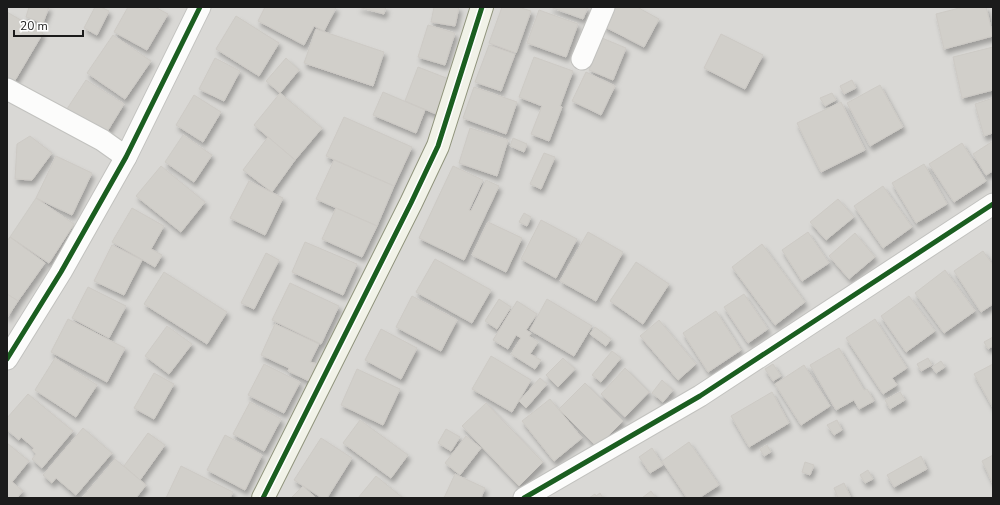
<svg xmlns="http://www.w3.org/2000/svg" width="1000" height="505" font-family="'Nunito Sans',sans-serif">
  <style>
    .residential { fill: #d9d8d5 }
    .building { fill: #d1cfca; stroke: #cdcac5; filter: url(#shadow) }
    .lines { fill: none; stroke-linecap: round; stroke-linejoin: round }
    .street-casing { stroke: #c2c2bf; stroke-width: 23 }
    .secondary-casing { stroke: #90947c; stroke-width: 24 }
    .street { stroke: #fcfcfb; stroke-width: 21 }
    .secondary { stroke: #f1f2e8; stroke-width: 22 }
    .cycleway-casing { stroke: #fff; stroke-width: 8 }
    .cycleway { stroke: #1b5e20; stroke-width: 5 }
  </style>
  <defs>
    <filter id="shadow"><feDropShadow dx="2.5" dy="4.5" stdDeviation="2" flood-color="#0004"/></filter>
  </defs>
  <rect width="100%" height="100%" fill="#eae9e3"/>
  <rect class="residential" x="7" y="7" width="986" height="491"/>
  <g class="building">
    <polygon points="29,7 49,7 43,23 26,17"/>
    <polygon points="95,7 101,7 109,11 97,35 84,28"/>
    <polygon points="128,7 155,7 168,14 147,50 114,32"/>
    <polygon points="265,7 335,7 336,8 324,31 314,26 304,45 258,21"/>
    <polygon points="358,7 386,7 384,14"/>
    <polygon points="434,7 459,7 455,26 431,22"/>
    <polygon points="502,7 518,7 531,11 516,53 489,43"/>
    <polygon points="550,7 588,7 583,19"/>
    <polygon points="613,7 637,7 659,19 644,47 603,26"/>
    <polygon points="963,7 986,7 993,36 944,49 936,14"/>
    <polygon points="539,10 578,24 566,57 527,43"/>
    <polygon points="7,12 43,33 14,82 7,78"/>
    <polygon points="236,16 279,43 259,76 216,49"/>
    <polygon points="428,25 455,33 445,65 418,57"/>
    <polygon points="316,29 384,52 373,86 304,63"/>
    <polygon points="721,34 763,55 745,89 704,68"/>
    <polygon points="113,35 151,61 125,99 87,73"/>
    <polygon points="602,38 626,48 613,80 589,70"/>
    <polygon points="489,45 515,54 501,91 475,82"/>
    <polygon points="993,47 993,90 962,98 953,57"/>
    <polygon points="534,57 573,71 560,106 562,107 549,141 531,134 542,106 519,97"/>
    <polygon points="215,58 240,71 224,101 199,89"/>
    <polygon points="286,58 299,70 280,93 266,81"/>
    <polygon points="418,67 449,79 436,114 405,101"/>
    <polygon points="586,72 615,86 601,115 572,101"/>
    <polygon points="86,80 124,104 102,140 63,115"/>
    <polygon points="852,80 856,88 844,94 840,86"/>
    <polygon points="880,85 903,127 870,146 847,103"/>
    <polygon points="474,87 517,102 506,134 463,118"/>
    <polygon points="383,92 425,110 416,133 373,115"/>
    <polygon points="280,93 322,128 295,160 254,125"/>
    <polygon points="832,93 836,100 825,106 820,98"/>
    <polygon points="194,95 221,112 203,142 176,125"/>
    <polygon points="993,98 993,133 984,136 975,104"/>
    <polygon points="841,102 865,150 821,172 797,123"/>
    <polygon points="344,117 412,147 394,186 326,156"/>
    <polygon points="470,128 508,140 497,176 459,163"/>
    <polygon points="183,135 212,155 194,182 165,162"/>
    <polygon points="30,136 52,153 32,180 15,179 17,144"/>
    <polygon points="268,137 295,160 272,192 243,170"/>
    <polygon points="513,138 527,144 524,152 510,146"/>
    <polygon points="993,141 993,171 986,175 973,154"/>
    <polygon points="962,143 986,181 954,202 929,164"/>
    <polygon points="544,153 555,157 541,189 530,184"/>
    <polygon points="56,156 92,173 72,215 36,198"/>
    <polygon points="334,160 394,186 377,226 316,199"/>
    <polygon points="924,164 947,204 916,223 892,183"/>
    <polygon points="161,166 205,202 181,232 136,196"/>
    <polygon points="453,166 483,180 469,210 471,211 486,180 499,186 464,260 419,238"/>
    <polygon points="249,181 283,198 265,235 230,218"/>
    <polygon points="883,186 912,227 883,248 854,206"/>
    <polygon points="36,198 74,224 49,263 10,237"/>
    <polygon points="838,199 854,217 826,240 810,222"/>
    <polygon points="132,208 164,226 151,249 162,255 155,267 112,242"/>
    <polygon points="336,208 377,226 362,257 322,239"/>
    <polygon points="524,213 531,217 527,226 519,222"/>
    <polygon points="541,220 577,239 556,278 521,259"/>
    <polygon points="488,222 522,238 506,272 472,255"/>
    <polygon points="588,232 623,252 596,301 560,281"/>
    <polygon points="808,232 829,263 802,281 782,250"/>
    <polygon points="855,233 875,257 849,279 829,256"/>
    <polygon points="10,237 45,263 18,301 7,294 7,241"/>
    <polygon points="305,242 357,264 343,295 292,272"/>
    <polygon points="762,244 805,302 775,325 732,267"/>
    <polygon points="112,245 142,260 124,295 94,281"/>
    <polygon points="983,251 993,265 993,304 981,312 954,271"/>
    <polygon points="266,253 279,260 254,309 241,303"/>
    <polygon points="435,259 491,290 472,323 416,292"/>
    <polygon points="636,262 669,284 643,324 610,301"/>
    <polygon points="945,270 975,311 944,333 915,293"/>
    <polygon points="164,272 227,312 207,344 144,304"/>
    <polygon points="290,283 339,306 321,344 272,320"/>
    <polygon points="88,287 126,306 109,338 72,318"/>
    <polygon points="7,294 18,301 7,318"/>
    <polygon points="744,294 768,329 748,343 724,307"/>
    <polygon points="412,296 457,320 441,351 396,327"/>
    <polygon points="909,296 935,331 906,352 881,316"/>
    <polygon points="499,299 511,307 497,329 485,321"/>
    <polygon points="547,299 592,326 574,356 530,330"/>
    <polygon points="517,301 537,314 526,330 531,333 529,336 538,342 530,354 541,360 535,369 511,354 521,338 516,335 508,349 493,340"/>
    <polygon points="716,311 741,350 708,372 683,333"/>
    <polygon points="68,319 125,348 107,382 51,352"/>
    <polygon points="875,319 907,368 892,378 897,385 883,394 846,338"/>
    <polygon points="659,320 696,364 678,380 640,336"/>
    <polygon points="275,324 319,344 310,362 317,364 309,381 288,371 289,368 261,355"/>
    <polygon points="167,326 192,344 169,374 145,356"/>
    <polygon points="595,327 611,339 606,346 590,334"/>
    <polygon points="381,329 417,348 401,379 365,360"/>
    <polygon points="993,337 993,346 988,349 984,342"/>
    <polygon points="839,348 864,390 867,389 874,401 859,409 854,400 836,410 810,365"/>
    <polygon points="612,351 621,358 601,382 592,375"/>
    <polygon points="491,356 531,380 512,412 472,389"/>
    <polygon points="55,358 97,385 76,417 35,390"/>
    <polygon points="563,358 575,369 558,387 546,375"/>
    <polygon points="928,358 932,365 921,371 917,364"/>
    <polygon points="941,361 945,367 936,373 932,367"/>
    <polygon points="264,364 300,382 284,413 248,395"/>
    <polygon points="773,364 781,376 773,381 765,369"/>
    <polygon points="993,364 993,408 974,374"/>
    <polygon points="804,365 830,406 801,425 775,384"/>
    <polygon points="625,368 649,392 625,417 601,394"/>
    <polygon points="357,369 400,389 383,425 341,405"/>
    <polygon points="154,373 174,384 154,419 134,408"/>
    <polygon points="540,378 547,384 526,408 519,401"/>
    <polygon points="662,380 673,390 663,402 652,393"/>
    <polygon points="585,383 623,421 597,447 559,409"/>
    <polygon points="772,392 789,423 749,447 731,416"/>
    <polygon points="900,392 905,400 890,409 885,400"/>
    <polygon points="28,394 73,431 42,468 32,459 36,454 32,450 34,448 21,437 19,440 7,430 7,418"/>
    <polygon points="550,399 582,438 554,461 522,421"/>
    <polygon points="250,402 281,419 264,451 233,434"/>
    <polygon points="486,403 543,462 519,486 462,426"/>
    <polygon points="360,420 408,455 391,478 343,443"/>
    <polygon points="837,420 842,430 834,435 827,425"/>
    <polygon points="83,428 112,453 76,495 56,478 52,483 43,475"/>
    <polygon points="446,429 460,437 451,451 438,443"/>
    <polygon points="148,433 165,445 140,480 124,466"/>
    <polygon points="225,435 262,455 245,490 207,470"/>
    <polygon points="466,436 481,448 460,475 445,463"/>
    <polygon points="321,438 352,458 327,498 322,498 294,480"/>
    <polygon points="689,442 719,485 699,498 687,498 662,461"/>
    <polygon points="7,443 29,461 12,482 23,491 17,498 7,498"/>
    <polygon points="767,445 771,452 764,456 760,449"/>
    <polygon points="652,448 663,465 650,473 639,457"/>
    <polygon points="993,455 993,484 982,461"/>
    <polygon points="921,456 927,469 894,487 887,475"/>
    <polygon points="115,459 146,485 136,498 82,498"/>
    <polygon points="805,462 814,465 810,475 802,472"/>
    <polygon points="181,466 233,492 230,498 166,498"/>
    <polygon points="868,470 873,479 865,483 860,475"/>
    <polygon points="455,474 485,488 481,498 444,498"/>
    <polygon points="376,476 403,498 358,498"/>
    <polygon points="844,483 851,498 838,498 834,488"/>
    <polygon points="303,486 316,498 291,498"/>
    <polygon points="651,491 656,498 642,498"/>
    <polygon points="600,493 603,498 589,498 595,494 596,496"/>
  </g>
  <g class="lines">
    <defs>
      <g id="street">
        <polyline points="582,59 604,7"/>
        <polyline points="7,89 102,140 126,157"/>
        <polyline points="7,359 61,272 126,157 200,7"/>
        <polyline points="524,498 700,396 993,204"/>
      </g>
      <polyline id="secondary" points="263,498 411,203 438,146 482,7"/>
    </defs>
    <use href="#street" class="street-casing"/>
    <use href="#secondary" class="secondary-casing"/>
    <use href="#street" class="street"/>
    <use href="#secondary" class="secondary"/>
    <defs>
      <g id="cycleway">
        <polyline points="7,359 61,272 126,157 200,7"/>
        <polyline points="263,498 411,203 438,146 482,7"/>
        <polyline points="524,498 700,396 993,204"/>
      </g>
    </defs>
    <use href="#cycleway" class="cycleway-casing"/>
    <use href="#cycleway" class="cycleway"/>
  </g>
  <rect width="1000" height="505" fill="none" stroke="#1b1b1b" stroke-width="16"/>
  <path d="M14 30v6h69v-6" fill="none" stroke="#1b1b1b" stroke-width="2"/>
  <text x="20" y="30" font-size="12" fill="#1b1b1b" stroke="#ffffff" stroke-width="3" paint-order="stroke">20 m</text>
</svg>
